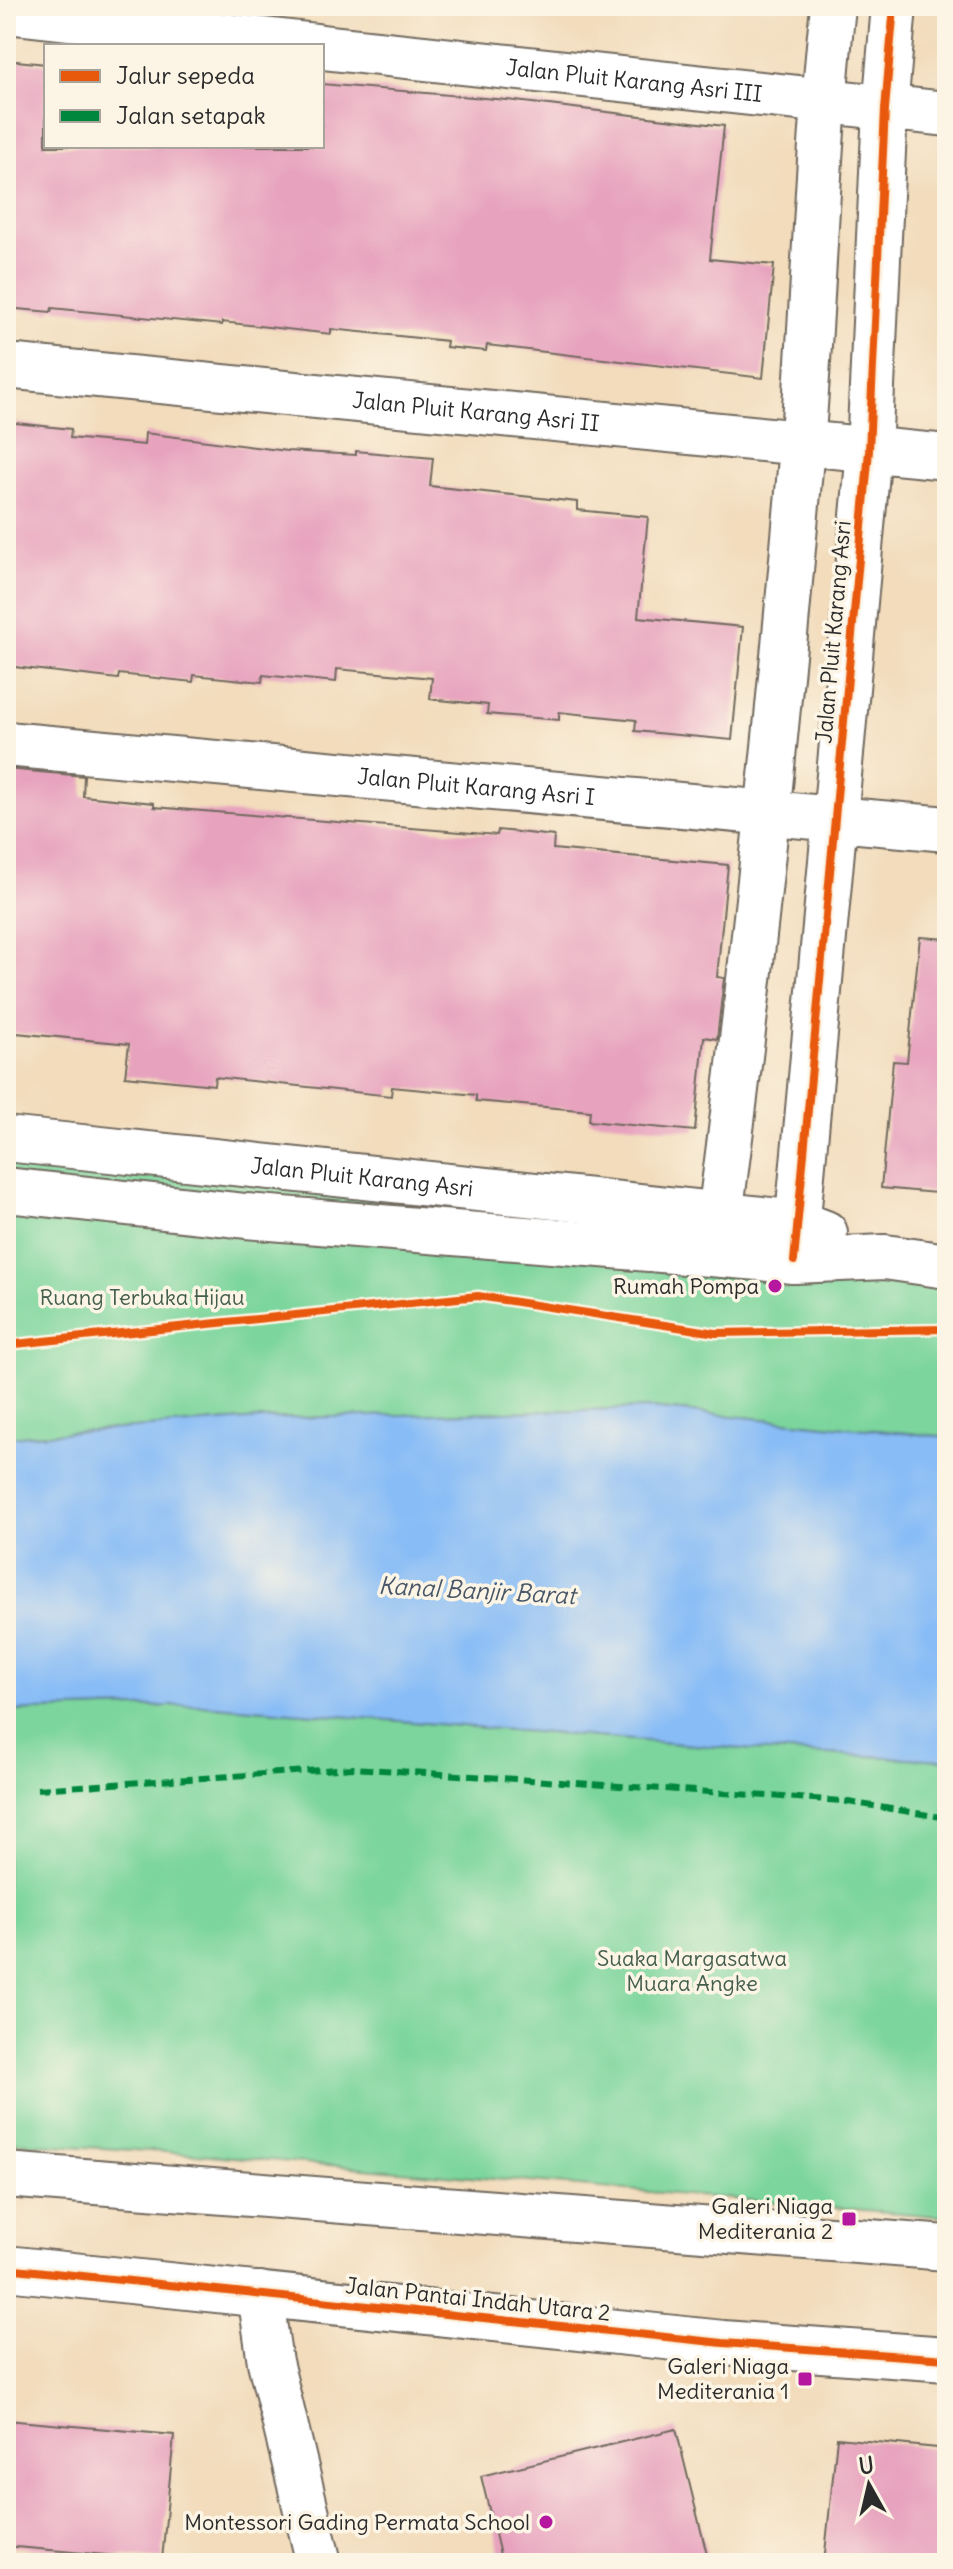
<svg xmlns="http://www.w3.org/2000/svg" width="953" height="2569" font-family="Delius,sans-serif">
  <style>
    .green { fill: #7bd59c; stroke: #538064; stroke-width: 2 }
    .water { fill: #87bcf6; stroke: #597490; stroke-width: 2 }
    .building { fill: #e7a3be }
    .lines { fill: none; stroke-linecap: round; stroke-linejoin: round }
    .minor-casing { stroke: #71695e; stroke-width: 48 }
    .minor { stroke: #fff; stroke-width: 44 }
    .quiet { stroke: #00873e; stroke-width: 6; stroke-dasharray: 12 6; stroke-linecap: butt }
    .cycleway-casing { stroke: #fcf5e5; stroke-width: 13 }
    .cycleway { stroke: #e8590c; stroke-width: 8 }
    .poi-dot { fill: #b5179e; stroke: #fcf5e5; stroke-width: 3 }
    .labels { text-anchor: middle; stroke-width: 7; stroke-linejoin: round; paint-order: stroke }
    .street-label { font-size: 22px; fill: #2b2b2b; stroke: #fcf5e5 }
    .poi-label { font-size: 22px; fill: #2b2b2b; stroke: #fcf5e5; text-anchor: end }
    .park-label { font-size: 22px; fill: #435e4d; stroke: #fcf5e5 }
    .water-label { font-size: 24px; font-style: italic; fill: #475668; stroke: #fcf5e5 }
  </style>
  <rect width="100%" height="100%" fill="#fcf5e5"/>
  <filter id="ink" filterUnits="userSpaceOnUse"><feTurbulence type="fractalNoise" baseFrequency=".0125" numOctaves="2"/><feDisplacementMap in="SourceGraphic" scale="16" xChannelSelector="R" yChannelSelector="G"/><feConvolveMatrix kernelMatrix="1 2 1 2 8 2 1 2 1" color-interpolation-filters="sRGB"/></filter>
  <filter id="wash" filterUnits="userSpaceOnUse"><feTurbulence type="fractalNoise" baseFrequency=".006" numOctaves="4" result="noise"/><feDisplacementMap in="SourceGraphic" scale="32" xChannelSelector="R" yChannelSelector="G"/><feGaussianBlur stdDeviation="1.8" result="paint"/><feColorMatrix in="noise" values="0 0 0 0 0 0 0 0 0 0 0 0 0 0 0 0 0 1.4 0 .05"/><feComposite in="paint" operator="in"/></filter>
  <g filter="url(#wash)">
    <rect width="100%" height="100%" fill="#f2dcbc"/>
    <g class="green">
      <polygon points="6,1150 947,1270 947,1437 650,1408 261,1419 6,1437"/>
      <polygon points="203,1705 768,1751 947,1760 947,2217 197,2154 6,2142 6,1711"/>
    </g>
    <polygon class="water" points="650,1408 947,1437 947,1760 768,1751 203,1705 6,1711 6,1437 261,1419"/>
    <g id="blocks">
      <g class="building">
        <polygon points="6,60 46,64 46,146 322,146 322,84 507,100 724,126 710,259 774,265 763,378 487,345 486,351 446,347 447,341 331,329 331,334 222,322 222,325 52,308 51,312 6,308"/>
        <polygon points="6,422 71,429 70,438 144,445 145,433 287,451 356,455 356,451 433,458 430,486 577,502 577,510 648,517 638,617 743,627 732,740 635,731 636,720 559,712 559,720 487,714 488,705 430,699 432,678 337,669 336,682 263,675 262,682 194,675 193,682 119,674 118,679 6,666"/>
        <polygon points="6,769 84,776 83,796 154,803 154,807 497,835 498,830 554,836 553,849 728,865 717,977 724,978 717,1039 704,1037 695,1131 589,1121 590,1111 476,1101 476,1095 392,1087 391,1096 215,1077 214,1085 125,1076 129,1044 6,1032"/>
        <polygon points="920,937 947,939 947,1194 881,1188 893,1061 907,1062"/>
        <polygon points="6,2420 174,2435 162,2560 6,2546"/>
        <polygon points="676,2429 709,2563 502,2563 481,2476"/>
        <polygon points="837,2438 947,2449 947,2563 824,2563"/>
      </g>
    </g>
  </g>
  <g filter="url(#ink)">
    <use href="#blocks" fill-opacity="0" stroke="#71695e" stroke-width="2"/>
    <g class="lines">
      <defs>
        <g id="minor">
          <polyline points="6,11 317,46"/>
          <path id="s1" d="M322 47 947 114"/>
          <path id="s2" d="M6 366 947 457"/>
          <path id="s3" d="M6 744 947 829"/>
          <path id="s4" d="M6 1139 799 1223 825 1233"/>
          <polyline points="6,1190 246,1216 794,1261 885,1257 947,1266"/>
          <path d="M715 1253C751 986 779 715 802 446 814 299 817 152 833 6"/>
          <polyline points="794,1261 869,451 885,109 894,6"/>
          <polyline points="6,2175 947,2248"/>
          <polyline points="6,2268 723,2343 947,2359"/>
          <polyline points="260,2294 270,2362 319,2563"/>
        </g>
      </defs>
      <use href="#minor" class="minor-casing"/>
      <use href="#minor" class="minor"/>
      <polyline class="quiet" points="37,1789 353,1768 842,1801 947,1818"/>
      <defs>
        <g id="cycleway">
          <polyline points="794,1261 869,451 885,109 894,6"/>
          <polyline points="6,1345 478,1296 716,1333 947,1329"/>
          <polyline points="6,2268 723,2343 947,2359"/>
        </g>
      </defs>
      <use href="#cycleway" class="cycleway-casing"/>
      <use href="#cycleway" class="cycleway"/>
    </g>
  </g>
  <g class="poi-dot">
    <circle cx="775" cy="1286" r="8"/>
    <rect x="841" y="2211" width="16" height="16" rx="4"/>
    <rect x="797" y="2371" width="16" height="16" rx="4"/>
    <circle cx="546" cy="2522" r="8"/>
  </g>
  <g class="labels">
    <g class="street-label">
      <text dy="8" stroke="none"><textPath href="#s1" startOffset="314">Jalan Pluit Karang Asri III</textPath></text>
      <text dy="8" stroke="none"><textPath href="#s2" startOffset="472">Jalan Pluit Karang Asri II</textPath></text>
      <text transform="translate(833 632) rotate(-85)" y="8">Jalan Pluit Karang Asri</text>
      <text dy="8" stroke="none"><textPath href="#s3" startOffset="472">Jalan Pluit Karang Asri I</textPath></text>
      <text dy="8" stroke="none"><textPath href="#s4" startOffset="358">Jalan Pluit Karang Asri</textPath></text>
      <text transform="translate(478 2299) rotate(6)" y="8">Jalan Pantai Indah Utara 2</text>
    </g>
    <g class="poi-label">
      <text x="759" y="1294">Rumah Pompa</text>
      <text x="833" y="2214">Galeri Niaga<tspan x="833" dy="25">Mediterania 2</tspan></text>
      <text x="789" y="2374">Galeri Niaga<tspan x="789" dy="25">Mediterania 1</tspan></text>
      <text x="530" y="2530">Montessori Gading Permata School</text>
    </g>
    <g class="park-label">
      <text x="142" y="1305">Ruang Terbuka Hijau</text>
      <text x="692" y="1966">Suaka Margasatwa<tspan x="692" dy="25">Muara Angke</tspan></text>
    </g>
    <g class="water-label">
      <text transform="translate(477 1591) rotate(3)" y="8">Kanal Banjir Barat</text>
    </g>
  </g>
  <rect width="953" height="2569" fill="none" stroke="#fcf5e5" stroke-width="32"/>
  <rect x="44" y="44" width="280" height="104" fill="#fcf5e5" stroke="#a8a49b" stroke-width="2"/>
  <rect x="60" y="70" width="40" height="12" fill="#e8590c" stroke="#a8a49b" stroke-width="2"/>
  <text x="116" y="84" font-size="24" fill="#2b2b2b">Jalur sepeda</text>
  <rect x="60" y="110" width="40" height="12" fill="#00873e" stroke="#a8a49b" stroke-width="2"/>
  <text x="116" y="124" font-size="24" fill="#2b2b2b">Jalan setapak</text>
  <g transform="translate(869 2485) rotate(352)" stroke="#fcf5e5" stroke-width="6" paint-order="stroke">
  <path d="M0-6L14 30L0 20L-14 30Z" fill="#2b2b2b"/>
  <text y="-12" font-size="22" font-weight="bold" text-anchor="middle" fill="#2b2b2b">U</text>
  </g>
</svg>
